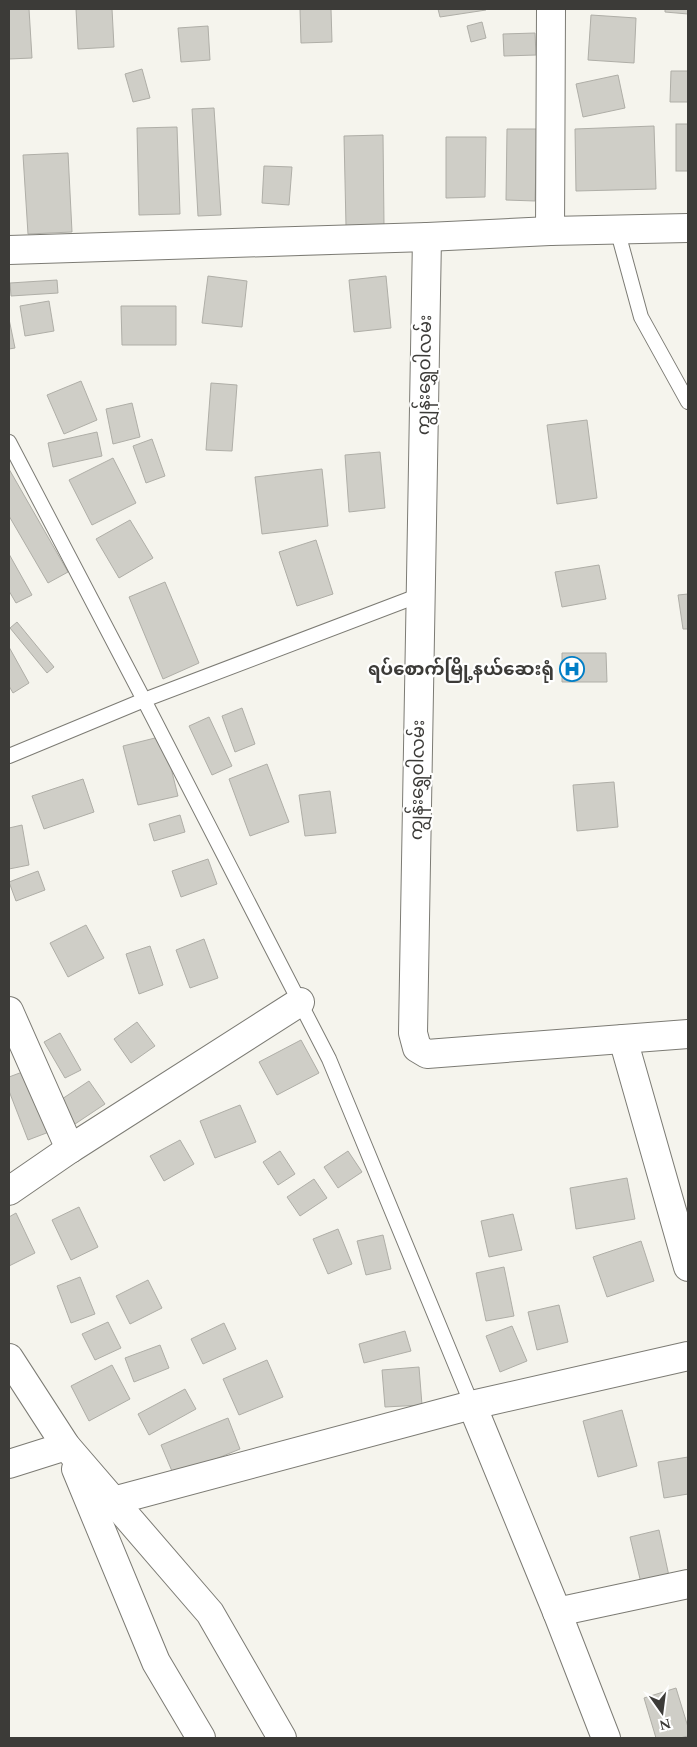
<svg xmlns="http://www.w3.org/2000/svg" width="697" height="1747" font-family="Spectral,'Noto Sans Myanmar',serif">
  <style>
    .building { fill: #cfcec7; stroke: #afaea7 }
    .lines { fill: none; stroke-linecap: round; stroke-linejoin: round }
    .lane-casing { stroke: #7c7b74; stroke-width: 16 }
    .street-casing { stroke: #7c7b74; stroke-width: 30 }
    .primary-casing { stroke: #7c7b74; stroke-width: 30 }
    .highway-casing { stroke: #7c7b74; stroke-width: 30 }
    .lane { stroke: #fff; stroke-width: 14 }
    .street { stroke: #fff; stroke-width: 28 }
    .primary { stroke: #fff; stroke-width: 28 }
    .highway { stroke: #fff; stroke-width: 28 }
    .labels { text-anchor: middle; stroke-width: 4.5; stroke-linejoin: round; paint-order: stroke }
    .street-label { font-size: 18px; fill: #3c3b38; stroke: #fff }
    .poi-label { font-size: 18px; font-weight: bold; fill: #3c3b38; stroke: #fff; text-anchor: end }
  </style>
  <rect width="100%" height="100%" fill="#f5f4ed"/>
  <g class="building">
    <polygon points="9,9 29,9 32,58 9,59"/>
    <polygon points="76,9 112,9 114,47 78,49"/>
    <polygon points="300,9 331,9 332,42 301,43"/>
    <polygon points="438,9 485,9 486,10 440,17"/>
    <polygon points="665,9 688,9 688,14 665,12"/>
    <polygon points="591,15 636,18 634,63 588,60"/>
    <polygon points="482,22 486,38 471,42 467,26"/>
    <polygon points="208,26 210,60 181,62 178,28"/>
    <polygon points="535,33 536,55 504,56 503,34"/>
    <polygon points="142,69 150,98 133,102 125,74"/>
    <polygon points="671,71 688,71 688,102 670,102"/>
    <polygon points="618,75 625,108 583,117 576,84"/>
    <polygon points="214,108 221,215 198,216 192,109"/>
    <rect x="676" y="124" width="12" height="47"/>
    <polygon points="654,126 656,189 576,191 575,129"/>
    <polygon points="177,127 180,214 139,215 137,128"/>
    <polygon points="507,129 537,129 535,201 506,200"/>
    <polygon points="383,135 384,225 346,226 344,136"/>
    <polygon points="446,137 486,137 485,197 446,198"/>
    <polygon points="68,153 72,232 28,234 23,155"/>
    <polygon points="264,166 292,167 289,205 262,203"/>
    <polygon points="208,276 247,281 242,327 202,323"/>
    <polygon points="386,276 391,328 354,332 349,280"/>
    <polygon points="57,280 58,293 11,296 10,283"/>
    <polygon points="49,301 54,331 25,336 20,306"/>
    <polygon points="121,306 176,306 176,345 122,345"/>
    <polygon points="9,319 15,348 9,349"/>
    <polygon points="81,381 97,420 64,434 47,395"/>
    <polygon points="211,383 237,385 232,451 206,450"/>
    <polygon points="132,403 140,437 113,444 106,409"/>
    <polygon points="587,420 597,498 557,504 547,425"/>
    <polygon points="97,432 102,456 53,467 48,443"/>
    <polygon points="152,439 165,476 146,483 133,446"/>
    <polygon points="380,452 385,508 349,512 345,455"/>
    <polygon points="113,458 136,503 92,525 69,480"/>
    <polygon points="9,469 68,572 48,583 9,516"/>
    <polygon points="322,469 328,526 262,534 255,477"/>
    <polygon points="130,520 153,558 119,578 96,539"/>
    <polygon points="316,540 333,594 297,606 279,552"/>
    <polygon points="9,554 32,595 16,603 9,591"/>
    <polygon points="599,565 606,599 562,607 555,572"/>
    <polygon points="165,582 199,663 163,679 129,597"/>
    <polygon points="688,594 688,629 683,629 678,595"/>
    <polygon points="17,622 54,667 47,673 10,628"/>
    <polygon points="9,647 29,683 13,693 9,686"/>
    <polygon points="562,653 606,653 607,682 562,682"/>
    <polygon points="242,708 255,744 235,752 222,716"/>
    <polygon points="209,717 232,766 212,775 189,726"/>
    <polygon points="163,736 178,796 138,805 123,746"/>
    <polygon points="267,764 289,822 250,836 229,779"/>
    <polygon points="83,779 94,812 44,829 32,796"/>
    <polygon points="614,782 618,827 577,831 573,785"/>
    <polygon points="330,791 336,833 305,836 299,795"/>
    <polygon points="180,815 185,832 154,841 149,824"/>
    <polygon points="22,825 29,865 9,869 9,828"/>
    <polygon points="208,859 217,884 181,897 172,871"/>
    <polygon points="38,871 45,890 16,901 9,882"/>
    <polygon points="86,925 104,958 68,977 50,943"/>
    <polygon points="204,939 218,978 190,988 176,950"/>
    <polygon points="150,946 163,985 139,994 126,954"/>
    <polygon points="137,1022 155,1046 131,1063 114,1039"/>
    <polygon points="60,1033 81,1070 65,1078 44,1042"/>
    <polygon points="301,1040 319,1073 277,1095 259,1062"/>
    <polygon points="25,1071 49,1132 28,1140 9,1091 9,1077"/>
    <polygon points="89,1081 105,1104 75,1124 59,1101"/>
    <polygon points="240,1105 256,1142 215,1158 200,1121"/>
    <polygon points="180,1140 194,1164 164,1181 150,1156"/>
    <polygon points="280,1151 295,1174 278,1185 263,1162"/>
    <polygon points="348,1151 362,1172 338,1188 324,1167"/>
    <polygon points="627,1178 635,1219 576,1229 570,1188"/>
    <polygon points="314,1179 327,1198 300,1216 287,1197"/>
    <polygon points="79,1207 98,1247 71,1260 52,1220"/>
    <polygon points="16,1213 35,1253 9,1266 9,1217"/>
    <polygon points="513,1214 522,1250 489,1257 481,1221"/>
    <polygon points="338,1229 352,1264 328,1274 313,1239"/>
    <polygon points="383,1235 391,1269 366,1275 357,1241"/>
    <polygon points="641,1241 654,1281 607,1297 593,1257"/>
    <polygon points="504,1267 514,1316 486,1321 476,1273"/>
    <polygon points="80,1277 95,1314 71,1323 57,1286"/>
    <polygon points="148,1280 162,1308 130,1324 116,1296"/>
    <polygon points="559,1305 568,1342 537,1350 528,1312"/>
    <polygon points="108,1322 121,1348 95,1360 82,1334"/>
    <polygon points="224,1323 236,1349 203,1364 191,1339"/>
    <polygon points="512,1326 527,1361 500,1372 486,1336"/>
    <polygon points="405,1331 411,1351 364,1363 359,1344"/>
    <polygon points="160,1345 169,1368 134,1382 125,1358"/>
    <polygon points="267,1360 283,1397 239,1415 223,1379"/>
    <polygon points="112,1365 130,1399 89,1421 71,1386"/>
    <polygon points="419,1367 422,1405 385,1407 382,1370"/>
    <polygon points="185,1389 196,1409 149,1435 138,1414"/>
    <polygon points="622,1410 637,1466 598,1477 583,1421"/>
    <polygon points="228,1418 240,1449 174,1476 161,1445"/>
    <polygon points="688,1457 688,1494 664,1498 658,1462"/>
    <polygon points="659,1530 669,1576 641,1583 630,1537"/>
    <polygon points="676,1688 688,1727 688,1736 680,1738 656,1738 644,1698"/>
  </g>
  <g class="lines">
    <defs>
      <g id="lane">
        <polyline points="617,229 641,317 688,402"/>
        <polyline points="9,442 144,700 329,1059 472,1405"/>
        <polyline points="9,756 144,700 420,595"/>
      </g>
      <g id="street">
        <polyline points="550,231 551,9"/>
        <polyline points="427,237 413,1033 417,1048 427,1054 688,1034"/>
        <polyline points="9,1011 70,1149"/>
        <polyline points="623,1039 688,1267"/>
        <polyline points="9,1191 70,1149 300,1002"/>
        <polyline points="472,1405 557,1612 606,1738"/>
        <polyline points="9,1464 66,1446"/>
        <polyline points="113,1501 472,1405 688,1356"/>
        <polyline points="557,1612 688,1584"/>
      </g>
      <polyline id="primary" points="9,250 427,237 550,231 688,228"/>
      <g id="highway">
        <polyline points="9,1358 66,1446 210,1613 282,1738"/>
        <polyline points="76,1469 156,1662 201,1738"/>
      </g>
    </defs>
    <use href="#lane" class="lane-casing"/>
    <use href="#street" class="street-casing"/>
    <use href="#primary" class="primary-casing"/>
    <use href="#highway" class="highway-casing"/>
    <use href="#lane" class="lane"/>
    <use href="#street" class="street"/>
    <use href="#primary" class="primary"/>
    <use href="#highway" class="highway"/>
  </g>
  <defs>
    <symbol id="hospital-ring" viewBox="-11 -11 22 22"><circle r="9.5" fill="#fff" stroke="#007ec6" stroke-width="1.5"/><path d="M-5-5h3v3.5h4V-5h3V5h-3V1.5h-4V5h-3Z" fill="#007ec6"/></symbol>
  </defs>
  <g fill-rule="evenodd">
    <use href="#hospital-ring" x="558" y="655" width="28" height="28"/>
  </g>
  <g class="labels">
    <g class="street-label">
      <text transform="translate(424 375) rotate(-89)" y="6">ကျွန်းရွှေဝါလမ်း</text>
      <text transform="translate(417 780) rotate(-89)" y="6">ကျွန်းရွှေဝါလမ်း</text>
    </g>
    <g class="poi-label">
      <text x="554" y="675">ရပ်စောက်မြို့နယ်ဆေးရုံ</text>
    </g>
  </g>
  <rect width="697" height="1747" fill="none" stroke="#3c3b38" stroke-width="20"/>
  <g transform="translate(662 1712) rotate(166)" stroke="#ffffff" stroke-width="4" paint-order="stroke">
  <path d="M0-4L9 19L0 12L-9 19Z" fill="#3c3b38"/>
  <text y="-8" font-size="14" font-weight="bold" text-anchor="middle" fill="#3c3b38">N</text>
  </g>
</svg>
